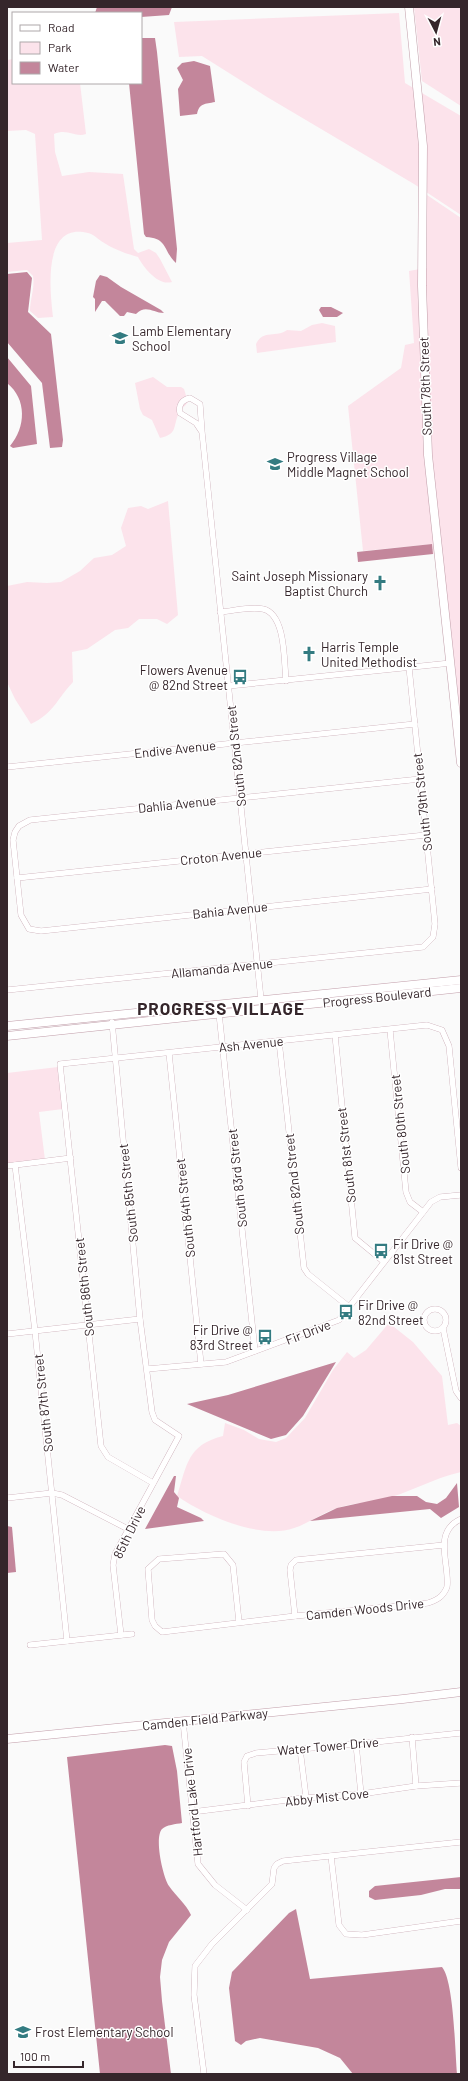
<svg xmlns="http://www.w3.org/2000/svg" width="468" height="2081" font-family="Barlow,sans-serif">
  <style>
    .green { fill: #fce3eb }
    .water { fill: #c3869b }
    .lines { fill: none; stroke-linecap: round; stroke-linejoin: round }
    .street-casing { stroke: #c19da9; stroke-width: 6 }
    .secondary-casing { stroke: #c19da9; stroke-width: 9 }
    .street { stroke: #fff; stroke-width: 5.5 }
    .secondary { stroke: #fff; stroke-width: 8 }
    .labels { text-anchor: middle; stroke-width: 3; stroke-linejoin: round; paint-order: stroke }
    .poi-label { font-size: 13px; fill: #35262b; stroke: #fff; text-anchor: start }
    .street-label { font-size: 13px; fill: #35262b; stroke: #fff }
    .district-label { font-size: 17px; font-weight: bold; letter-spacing: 1px; fill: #35262b; stroke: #fff }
  </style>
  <rect width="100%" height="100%" fill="#fafafa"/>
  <g class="green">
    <polygon points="414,7 461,7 461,106 422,81"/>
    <polygon points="399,13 405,83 461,116 461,215 414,184 267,97 202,56 179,57 174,22"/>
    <path d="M13 59V83H80L86 134C75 138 68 128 54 134L55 152 62 176 89 172 123 174 134 249 138 253 149 249 156 253 160 259 172 282C158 286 144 268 138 257 124 253 113 249 101 241 97 238 93 234 88 233 42 222 50 290 53 317L38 318 30 311C30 299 35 288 33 276L27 270 7 272V243L42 240 35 134 26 130 7 131V60Z"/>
    <polygon points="427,195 461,218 461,721 430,454 425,269 427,268"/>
    <polygon points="420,269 436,554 433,554 432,544 363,551 348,406 401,368 405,345 414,343 409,271"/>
    <path d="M322 323 335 326 336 342 257 353 256 344C263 329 277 338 287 330L301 331 312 325Z"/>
    <path d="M153 377 167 387H181L184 389 188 402C185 406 179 411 178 415 173 428 177 434 160 438L152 420 143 415 140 409 135 383Z"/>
    <path d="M168 501 178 615 167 624 157 619H139L128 628 115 630 87 649 72 652 73 682C57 699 53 714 31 724L15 699 7 682V586L27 582 47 583 61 582 80 571 94 558 112 555 126 546 121 528 128 508 141 506 148 509Z"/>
    <polygon points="58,1067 63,1109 39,1112 45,1160 7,1164 7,1073"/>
    <path d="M389 1323 413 1342 442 1376 448 1425 457 1423 461 1426V1472C433 1478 408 1494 380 1500 366 1503 352 1503 338 1508 323 1512 310 1523 294 1528 260 1540 204 1515 177 1496 187 1465 187 1445 223 1436L225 1423 244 1430 259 1439 276 1442 286 1438 305 1418 333 1370 347 1352 354 1358 366 1350Z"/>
  </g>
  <g class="water">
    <polygon points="97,7 172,7 169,15 141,17 141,13 95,13"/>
    <path d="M141 38H155L157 52 177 249 176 263C163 251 168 238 146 237L144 234 129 83H141Z"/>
    <path d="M194 61 210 66 215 102C205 104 199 103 197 114L180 116 178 89 183 80 177 68 182 63Z"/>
    <polygon points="27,272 32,278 28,312 51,334 63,440 62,447 50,448 42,383 7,342 7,274"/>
    <path d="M100 275 107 277 121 287 161 310 164 313C153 313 146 304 136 314L127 312 124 316H120L105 301H102L95 312V299L93 297 96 281Z"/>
    <polygon points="321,307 331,307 343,313 337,317 323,317 319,310"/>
    <path d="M7 357 31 386 37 444 13 448 10 446C26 427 27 399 7 383Z"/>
    <polygon points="432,544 433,554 358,562 357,552"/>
    <polygon points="336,1362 303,1416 286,1435 271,1439 187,1404 228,1395"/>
    <polygon points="174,1476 176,1476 174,1492 179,1498 177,1507 201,1518 204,1521 145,1529"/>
    <polygon points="457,1483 459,1507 441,1518 430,1509 310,1521 337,1508 392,1496 417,1496 426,1502 437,1504 446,1498"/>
    <polygon points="7,1526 12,1527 16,1572 7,1573"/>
    <path d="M165 1745 172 1746 177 1771 182 1823C176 1824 166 1825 162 1829 154 1838 163 1877 169 1886 176 1896 186 1904 191 1915L169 1942 162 1960 160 1977 162 2001 171 2074H100L67 1757Z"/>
    <polygon points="461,1877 461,1889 445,1889 421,1895 375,1900 369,1897 369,1891 375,1886"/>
    <path d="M296 1909 310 1979 442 1967C454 1981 455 2052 457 2074H353L340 2058 318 2048 260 2038 246 2041 241 2045 235 2041 229 1988 232 1972 289 1913Z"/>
  </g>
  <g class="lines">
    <defs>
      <g id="street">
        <path d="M202 432 196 423 180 413C178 405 182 400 190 398L200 404 202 432 262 1009"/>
        <path d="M220 612C234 611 250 606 263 609 286 614 284 662 286 681"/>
        <polyline points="228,686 451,663"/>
        <polyline points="7,767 415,724"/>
        <polyline points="420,779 30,820 19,826 15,832 13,840 21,915 29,929 41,931 432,889"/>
        <polyline points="17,878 426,835"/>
        <polyline points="7,990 423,947 433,937 435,924 409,667"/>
        <polyline points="218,1004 255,1351"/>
        <polyline points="112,1022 140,1319 152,1412 155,1420 179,1436 115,1554 113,1565 121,1635"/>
        <polyline points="390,1030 406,1192 410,1202 423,1212"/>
        <polyline points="335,1035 355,1238 384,1262"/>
        <polyline points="279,1041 304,1268 308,1274 348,1306"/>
        <polyline points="169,1053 201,1364"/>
        <polyline points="15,1165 35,1331 67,1641"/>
        <polyline points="7,1166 71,1158"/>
        <circle cx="435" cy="1320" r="11"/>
        <polyline points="443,1328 456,1391 461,1398"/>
        <polyline points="7,1334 140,1319"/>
        <polyline points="147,1369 226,1362 339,1320 431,1202 440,1197 461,1195"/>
        <polyline points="153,1483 108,1457 101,1446 60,1064 427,1025 442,1030 449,1046 461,1168"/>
        <polyline points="7,1498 52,1493 62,1495 128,1529"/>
        <path d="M444 1545 296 1560 291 1565 290 1570 295 1616 428 1603C437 1600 443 1597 447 1587 450 1564 432 1532 461 1519"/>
        <polyline points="239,1622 233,1565 224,1554 159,1559 148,1569 152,1620 155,1626 162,1632 295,1616"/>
        <polyline points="30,1645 132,1634"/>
        <polyline points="183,1721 198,1864 215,1885 247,1910"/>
        <polyline points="412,1737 416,1786"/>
        <polyline points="356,1744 361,1794"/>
        <polyline points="300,1749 306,1797"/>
        <polyline points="248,1806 244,1762 247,1756 256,1753 356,1744 461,1733"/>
        <polyline points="192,1812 303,1798 361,1794 416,1786 461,1783"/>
        <polyline points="331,1856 339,1925 346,1934 362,1935 461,1921"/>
        <polyline points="204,2074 194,1995 195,1966 212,1944 272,1884 274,1868 277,1864 283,1861 461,1842"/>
      </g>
      <g id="secondary">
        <polyline points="409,7 423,146 422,286 428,455 461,763"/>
        <polyline points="7,1026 461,980"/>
        <polyline points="7,1036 461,988"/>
        <polyline points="7,1739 403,1699 461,1692"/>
      </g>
    </defs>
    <use href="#street" class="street-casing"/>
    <use href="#secondary" class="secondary-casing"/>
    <use href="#street" class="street"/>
    <use href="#secondary" class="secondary"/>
  </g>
  <defs>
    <symbol id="school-bare" viewBox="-9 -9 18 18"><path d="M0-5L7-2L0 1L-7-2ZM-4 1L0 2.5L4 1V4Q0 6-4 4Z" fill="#337b81" stroke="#fff" stroke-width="2.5" paint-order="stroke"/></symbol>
    <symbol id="church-bare" viewBox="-9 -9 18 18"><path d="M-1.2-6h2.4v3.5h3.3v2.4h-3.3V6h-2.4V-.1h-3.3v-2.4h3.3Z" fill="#337b81" stroke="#fff" stroke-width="2.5" paint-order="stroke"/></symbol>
    <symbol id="bus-bare" viewBox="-9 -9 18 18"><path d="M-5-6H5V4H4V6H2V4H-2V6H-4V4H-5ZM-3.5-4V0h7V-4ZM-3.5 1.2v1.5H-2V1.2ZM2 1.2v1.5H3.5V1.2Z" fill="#337b81" stroke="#fff" stroke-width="2.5" paint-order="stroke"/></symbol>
  </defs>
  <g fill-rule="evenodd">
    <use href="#school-bare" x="109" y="327" width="22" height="22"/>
    <use href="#school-bare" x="264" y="453" width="22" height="22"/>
    <use href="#church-bare" x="369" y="572" width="22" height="22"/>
    <use href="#church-bare" x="298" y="643" width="22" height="22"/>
    <use href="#bus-bare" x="229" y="666" width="22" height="22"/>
    <use href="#bus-bare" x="370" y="1240" width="22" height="22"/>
    <use href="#bus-bare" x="335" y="1301" width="22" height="22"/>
    <use href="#bus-bare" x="254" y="1326" width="22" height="22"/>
    <use href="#school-bare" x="12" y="2021" width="22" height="22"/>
  </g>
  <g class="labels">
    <g class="poi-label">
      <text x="132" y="336">Lamb Elementary<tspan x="132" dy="15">School</tspan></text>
      <text x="287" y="462">Progress Village<tspan x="287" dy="15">Middle Magnet School</tspan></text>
      <text x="368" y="581" text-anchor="end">Saint Joseph Missionary<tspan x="368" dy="15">Baptist Church</tspan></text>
      <text x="321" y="652">Harris Temple<tspan x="321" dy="15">United Methodist</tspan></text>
      <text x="228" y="675" text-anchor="end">Flowers Avenue<tspan x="228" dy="15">@ 82nd Street</tspan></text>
      <text x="393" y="1249">Fir Drive @<tspan x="393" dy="15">81st Street</tspan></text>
      <text x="358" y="1310">Fir Drive @<tspan x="358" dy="15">82nd Street</tspan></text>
      <text x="253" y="1335" text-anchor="end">Fir Drive @<tspan x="253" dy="15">83rd Street</tspan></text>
      <text x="35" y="2037">Frost Elementary School</text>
    </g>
    <g class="street-label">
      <text transform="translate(425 386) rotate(-92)" y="5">South 78th Street</text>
      <text transform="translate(175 749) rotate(-6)" y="5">Endive Avenue</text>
      <text transform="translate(236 756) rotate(-96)" y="5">South 82nd Street</text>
      <text transform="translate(422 802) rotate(-96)" y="5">South 79th Street</text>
      <text transform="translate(177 804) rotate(-6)" y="5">Dahlia Avenue</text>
      <text transform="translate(221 856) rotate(-6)" y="5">Croton Avenue</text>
      <text transform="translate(230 910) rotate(-6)" y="5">Bahia Avenue</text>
      <text transform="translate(222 968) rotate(-6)" y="5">Allamanda Avenue</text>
      <text transform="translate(377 997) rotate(-6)" y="5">Progress Boulevard</text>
      <text transform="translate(251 1044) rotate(-6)" y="5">Ash Avenue</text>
      <text transform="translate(400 1124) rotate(-96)" y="5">South 80th Street</text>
      <text transform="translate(346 1155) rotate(-96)" y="5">South 81st Street</text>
      <text transform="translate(237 1178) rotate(-96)" y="5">South 83rd Street</text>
      <text transform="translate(294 1184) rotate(-96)" y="5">South 82nd Street</text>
      <text transform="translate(128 1193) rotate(-96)" y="5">South 85th Street</text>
      <text transform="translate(185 1208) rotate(-96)" y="5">South 84th Street</text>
      <text transform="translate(84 1287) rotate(-96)" y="5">South 86th Street</text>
      <text transform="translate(308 1332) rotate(-21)" y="5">Fir Drive</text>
      <text transform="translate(43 1403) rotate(-96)" y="5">South 87th Street</text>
      <text transform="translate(129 1532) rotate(-64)" y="5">85th Drive</text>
      <text transform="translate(365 1609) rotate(-6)" y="5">Camden Woods Drive</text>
      <text transform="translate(205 1719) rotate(-6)" y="5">Camden Field Parkway</text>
      <text transform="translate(328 1746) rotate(-5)" y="5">Water Tower Drive</text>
      <text transform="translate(327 1797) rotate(-6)" y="5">Abby Mist Cove</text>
      <text transform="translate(192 1802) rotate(-96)" y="5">Hartford Lake Drive</text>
    </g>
    <g class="district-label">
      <text x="221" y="1015">PROGRESS VILLAGE</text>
    </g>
  </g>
  <rect width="468" height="2081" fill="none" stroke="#35262b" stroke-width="16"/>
  <rect x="12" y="12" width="130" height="72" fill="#ffffff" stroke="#aea8aa"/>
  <rect x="20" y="25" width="20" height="6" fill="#ffffff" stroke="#aea8aa"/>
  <text x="48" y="32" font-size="12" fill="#35262b">Road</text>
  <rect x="20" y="42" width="20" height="12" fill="#fce3eb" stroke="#aea8aa"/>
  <text x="48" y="52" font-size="12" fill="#35262b">Park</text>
  <rect x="20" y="62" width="20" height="12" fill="#c3869b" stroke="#aea8aa"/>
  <text x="48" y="72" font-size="12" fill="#35262b">Water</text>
  <g transform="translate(436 32) rotate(174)" stroke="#ffffff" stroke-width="3" paint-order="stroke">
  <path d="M0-3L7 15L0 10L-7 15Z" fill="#35262b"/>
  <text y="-6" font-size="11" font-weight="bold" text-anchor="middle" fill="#35262b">N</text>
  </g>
  <path d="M14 2061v6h69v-6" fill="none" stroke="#35262b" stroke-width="2"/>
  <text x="20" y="2061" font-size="12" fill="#35262b" stroke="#ffffff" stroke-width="3" paint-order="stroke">100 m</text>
</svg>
